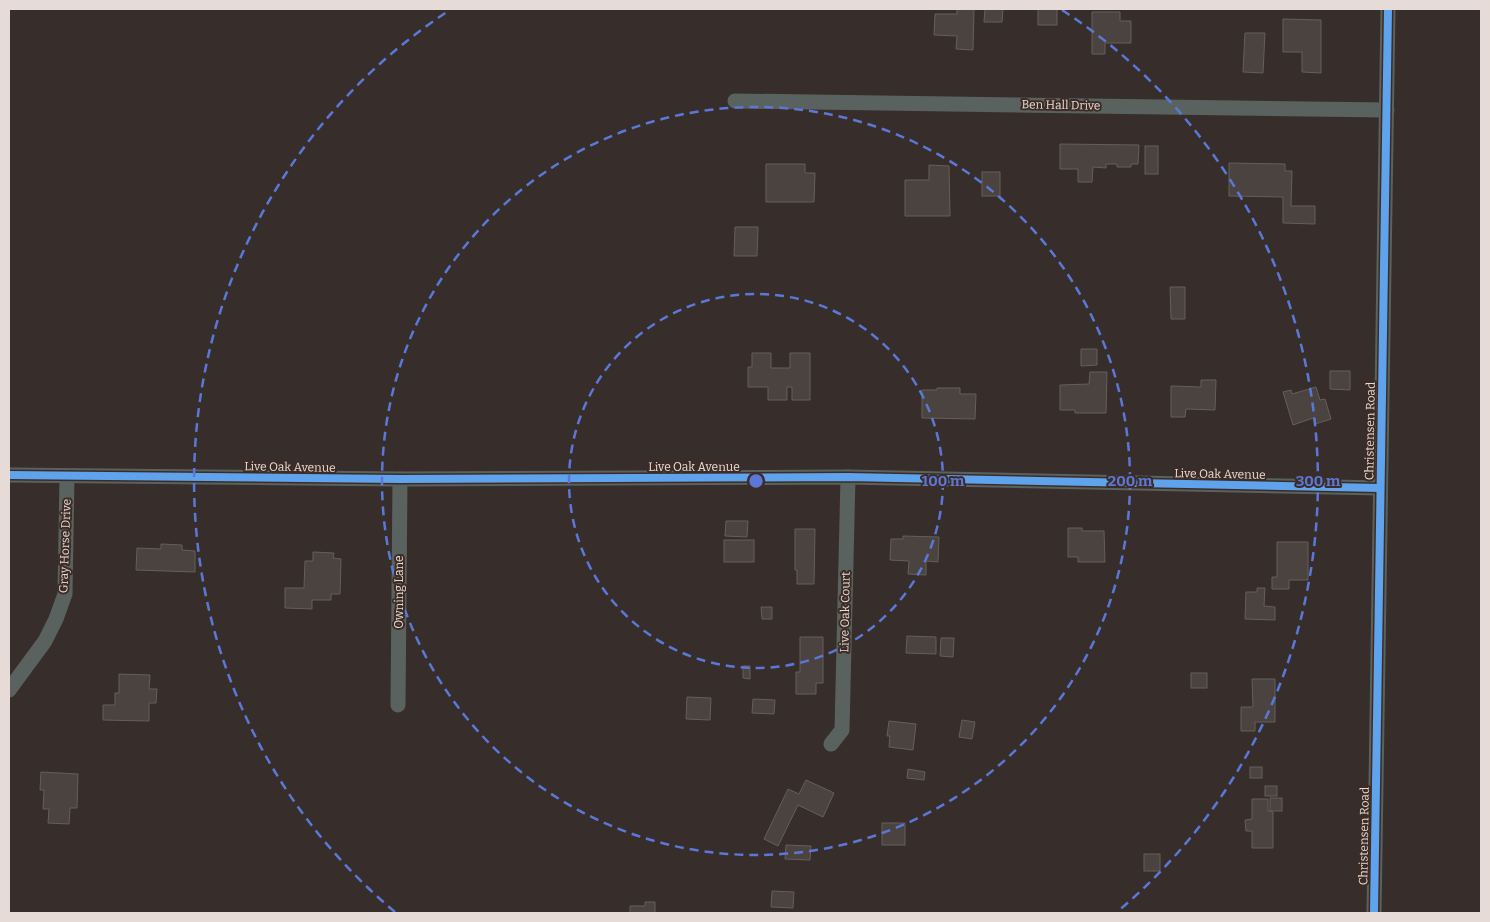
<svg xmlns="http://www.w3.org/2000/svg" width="1490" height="922" font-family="Bitter,serif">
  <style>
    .building { fill: #4b4340; stroke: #665e5b }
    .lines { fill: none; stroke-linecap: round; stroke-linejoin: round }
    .minor { stroke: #5a625f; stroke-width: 15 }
    .cycleway-casing { stroke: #3d2c25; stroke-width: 11 }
    .cycleway { stroke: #60a3ed; stroke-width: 8 }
    .ring { fill: none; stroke: #5a78d8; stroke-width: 2.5; stroke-dasharray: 9 6 }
    .labels { text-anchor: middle; stroke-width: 4; stroke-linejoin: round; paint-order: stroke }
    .street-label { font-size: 12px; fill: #e7dbd7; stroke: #3d2c25 }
    .centre { fill: #5a78d8; stroke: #3d2c25; stroke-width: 2.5 }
    .ring-label { font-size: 15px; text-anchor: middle; font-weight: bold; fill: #5a78d8; stroke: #3d2c25; stroke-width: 4; stroke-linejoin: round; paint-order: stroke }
  </style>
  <rect width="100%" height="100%" fill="#372e2b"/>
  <g class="building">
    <polygon points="957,9 974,9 973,50 956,49 957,36 934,35 935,14 957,14"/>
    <polygon points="985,9 1003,9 1002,22 984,22"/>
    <rect x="1038" y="9" width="19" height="16"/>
    <polygon points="1092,12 1120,12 1120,21 1131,21 1131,43 1105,43 1105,54 1092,54"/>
    <polygon points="1283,19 1321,20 1321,73 1302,72 1302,52 1283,52"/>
    <polygon points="1245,33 1265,33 1263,73 1243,72"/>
    <polygon points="1060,144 1139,145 1138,164 1131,164 1131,167 1117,167 1117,164 1106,164 1106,168 1093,167 1092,182 1078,182 1078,169 1060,169"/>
    <rect x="1145" y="146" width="13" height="28"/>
    <polygon points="1229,163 1285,164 1285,171 1292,171 1291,206 1315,206 1315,224 1283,223 1283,197 1229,196"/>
    <polygon points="766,164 805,164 805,173 815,173 814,202 766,202"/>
    <polygon points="929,165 949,166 950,216 905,216 905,180 929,180"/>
    <rect x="982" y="172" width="18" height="24"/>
    <polygon points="735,227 758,227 757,256 734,256"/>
    <polygon points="1170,287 1185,287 1185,319 1171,319"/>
    <polygon points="1081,349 1097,349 1097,365 1081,366"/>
    <polygon points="752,353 771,353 771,368 790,368 790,353 810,353 810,400 792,400 792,387 787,387 787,400 768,400 768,387 748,387 748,367 752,367"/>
    <polygon points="1330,371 1350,371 1350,390 1330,389"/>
    <polygon points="1090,372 1107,372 1106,413 1075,413 1075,410 1060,410 1060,385 1089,384"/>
    <polygon points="1201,380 1216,380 1215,410 1186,409 1185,417 1171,417 1171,386 1201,387"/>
    <polygon points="1316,387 1320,400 1325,399 1331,419 1315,424 1313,418 1293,425 1283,392 1291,390 1292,394"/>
    <polygon points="937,388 960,388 960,394 976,394 975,419 922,418 922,390 937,390"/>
    <polygon points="726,521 748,521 747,537 725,536"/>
    <polygon points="1068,528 1082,528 1082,531 1104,531 1105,562 1078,562 1078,557 1068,557"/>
    <polygon points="795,529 815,529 814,584 797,584 797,570 795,570"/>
    <polygon points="903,536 939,537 938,562 926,561 926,575 908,574 909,561 890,560 891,539 903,539"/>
    <rect x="724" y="540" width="30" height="22"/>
    <polygon points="1277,542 1308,542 1308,580 1289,580 1289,589 1272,589 1272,577 1277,577"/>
    <polygon points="161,544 182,545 182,550 195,551 195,572 136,570 137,548 161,549"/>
    <polygon points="313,552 334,553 333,558 341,559 340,594 331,594 331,600 312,600 312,609 285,608 285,588 304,588 305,561 313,561"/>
    <polygon points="1257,588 1265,588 1264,606 1275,607 1275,620 1245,619 1246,592 1257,592"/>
    <polygon points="761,607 772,607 772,619 762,619"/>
    <polygon points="907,636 936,637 936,654 906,653"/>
    <polygon points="800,637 823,637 823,683 816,683 816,694 796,694 796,672 800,672"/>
    <polygon points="941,638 954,638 953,657 940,656"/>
    <polygon points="743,666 750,666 750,679 743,678"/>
    <rect x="1191" y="673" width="16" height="15"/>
    <polygon points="119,674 150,675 149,689 157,689 156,703 149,703 149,721 103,720 103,705 115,705 115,693 119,693"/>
    <polygon points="1252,679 1275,679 1275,722 1255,722 1255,731 1241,731 1241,707 1253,707"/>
    <polygon points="687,697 711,698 710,720 686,719"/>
    <polygon points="753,699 775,700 774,714 752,713"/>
    <polygon points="962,720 975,722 972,739 959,737"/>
    <polygon points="889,721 916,724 913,750 889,747 890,736 887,736"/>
    <rect x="1250" y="767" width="12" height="11"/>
    <polygon points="908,769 925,772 924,780 907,778"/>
    <polygon points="41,772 78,774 77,808 70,808 69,824 48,823 49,809 43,809 44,790 40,790"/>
    <polygon points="806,780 834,793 823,817 798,805 778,846 764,839 788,789 799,794"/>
    <rect x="1265" y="786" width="12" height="10"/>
    <rect x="1270" y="798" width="12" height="13"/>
    <polygon points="1252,799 1268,799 1268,811 1273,812 1273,848 1252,848 1252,831 1246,831 1245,820 1252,819"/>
    <rect x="882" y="823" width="23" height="22"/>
    <polygon points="786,845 811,846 810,860 785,859"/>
    <rect x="1144" y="854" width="16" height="17"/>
    <polygon points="772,891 794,892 793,908 771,907"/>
    <polygon points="645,902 655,902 655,913 630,913 630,906 645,906"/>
  </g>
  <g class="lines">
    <g class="minor">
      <polyline points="735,101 1387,110"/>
      <polyline points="9,475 400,479 848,477 1380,488"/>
      <polyline points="9,690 45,641 56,619 65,594 67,476"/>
      <polyline points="398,705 400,479"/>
      <polyline points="831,744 842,730 848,477"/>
      <polyline points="1374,913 1388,9"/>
    </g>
    <defs>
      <g id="cycleway">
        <polyline points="9,475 400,479 848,477 1380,488"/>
        <polyline points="1374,913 1388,9"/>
      </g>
    </defs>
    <use href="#cycleway" class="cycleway-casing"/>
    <use href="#cycleway" class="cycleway"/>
  </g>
  <g class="ring">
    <circle cx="756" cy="481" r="187"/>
    <circle cx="756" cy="481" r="374"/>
    <path d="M395 912A562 562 0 0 1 450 10M1062 10A562 562 0 0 1 1117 912"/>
  </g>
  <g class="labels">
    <g class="street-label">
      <text transform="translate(1061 105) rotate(1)" y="4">Ben Hall Drive</text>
      <text transform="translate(1370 431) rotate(-89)" y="4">Christensen Road</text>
      <text transform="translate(290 467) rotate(1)" y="4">Live Oak Avenue</text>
      <text x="694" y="471">Live Oak Avenue</text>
      <text transform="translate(1220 474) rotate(1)" y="4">Live Oak Avenue</text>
      <text transform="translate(65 546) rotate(-88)" y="4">Gray Horse Drive</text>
      <text transform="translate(399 592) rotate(-90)" y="4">Owning Lane</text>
      <text transform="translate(845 612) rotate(-89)" y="4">Live Oak Court</text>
      <text transform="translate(1364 836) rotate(-89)" y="4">Christensen Road</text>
    </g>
  </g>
  <circle cx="756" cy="481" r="8" class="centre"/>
  <g class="ring-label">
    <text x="943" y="486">100 m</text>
    <text x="1130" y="486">200 m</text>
    <text x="1318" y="486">300 m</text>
  </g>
  <rect width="1490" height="922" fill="none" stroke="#e7dbd7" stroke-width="20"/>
</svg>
